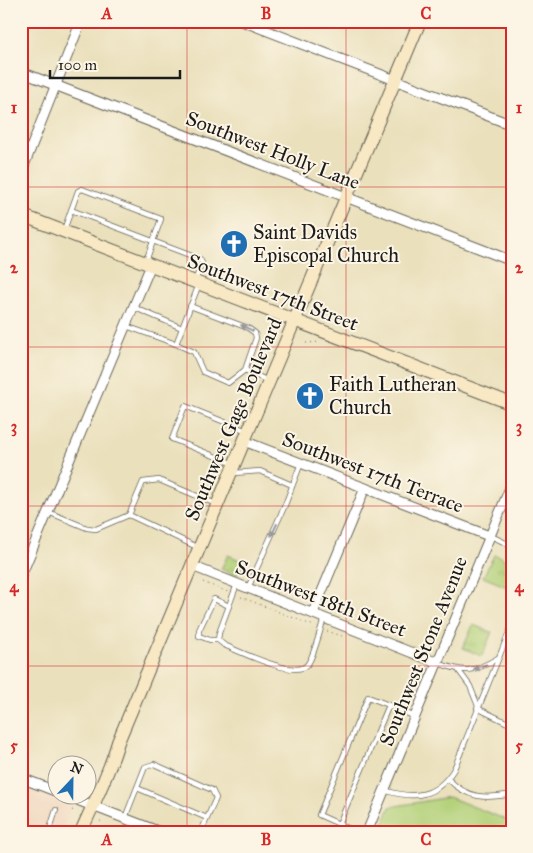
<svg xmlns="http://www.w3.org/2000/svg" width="533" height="853" font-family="'IM FELL Great Primer',serif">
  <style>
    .built { fill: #f0d5bc }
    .grass { fill: url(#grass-tufts); stroke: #66764a }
    .pitch { fill: #b1d077; stroke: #66764a }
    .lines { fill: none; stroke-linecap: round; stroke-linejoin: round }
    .service-casing { stroke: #646154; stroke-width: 6 }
    .minor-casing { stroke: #646154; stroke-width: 11 }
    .secondary-casing { stroke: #646154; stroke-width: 14 }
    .path { stroke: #646154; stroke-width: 1; stroke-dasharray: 1 4; stroke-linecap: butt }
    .service { stroke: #fff; stroke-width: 4.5 }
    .minor { stroke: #fff; stroke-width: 9 }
    .secondary { stroke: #f8e8c3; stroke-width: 12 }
    .oneway { fill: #999 }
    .grid { fill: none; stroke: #d62828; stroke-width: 1; stroke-opacity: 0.55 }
    .labels { text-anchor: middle; stroke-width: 4; stroke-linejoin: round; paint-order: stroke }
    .street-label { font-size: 20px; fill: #1c1c1c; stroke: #fcf5e5 }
    .poi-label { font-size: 20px; fill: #1c1c1c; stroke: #fcf5e5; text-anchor: start }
    .neatline { fill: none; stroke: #d62828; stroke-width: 2 }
    .grid-label { font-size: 16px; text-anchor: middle; font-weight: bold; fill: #d62828 }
  </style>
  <defs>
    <pattern id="grass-tufts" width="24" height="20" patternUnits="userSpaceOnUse" patternTransform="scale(1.25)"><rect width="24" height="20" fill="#b1d077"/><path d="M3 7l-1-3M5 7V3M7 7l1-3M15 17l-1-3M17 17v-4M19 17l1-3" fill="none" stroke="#98b266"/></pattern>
  </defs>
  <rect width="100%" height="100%" fill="#fcf5e5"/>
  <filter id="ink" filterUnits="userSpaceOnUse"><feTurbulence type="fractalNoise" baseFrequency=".02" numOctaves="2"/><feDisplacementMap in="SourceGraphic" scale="10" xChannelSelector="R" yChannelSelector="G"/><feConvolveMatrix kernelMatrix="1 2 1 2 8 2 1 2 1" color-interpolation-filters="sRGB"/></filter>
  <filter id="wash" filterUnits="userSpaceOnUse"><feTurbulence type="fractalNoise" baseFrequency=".0096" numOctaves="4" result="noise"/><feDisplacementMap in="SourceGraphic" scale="20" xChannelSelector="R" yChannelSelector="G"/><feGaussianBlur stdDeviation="1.12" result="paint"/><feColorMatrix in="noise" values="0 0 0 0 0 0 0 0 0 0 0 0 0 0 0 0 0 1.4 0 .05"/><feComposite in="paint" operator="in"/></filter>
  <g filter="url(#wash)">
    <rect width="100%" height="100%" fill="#eae0bc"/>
    <polygon class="built" points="21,783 70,801 73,805 61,832 21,832"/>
    <g class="grass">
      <polygon points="228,555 247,563 236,576 221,569"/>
      <polygon points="494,555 502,557 512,570 512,589 483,577"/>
      <polygon points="473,625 492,632 482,656 463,648"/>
    </g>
    <polygon class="pitch" points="449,797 512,822 512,832 380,832 390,807"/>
  </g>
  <g filter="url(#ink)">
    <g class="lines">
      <defs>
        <g id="service">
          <polyline points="71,210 200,259 202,263 195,281"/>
          <polyline points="64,230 78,191 82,189 161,219 146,261"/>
          <polyline points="133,307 182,328"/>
          <polyline points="126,326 176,344 194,352 203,372 228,383 245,370 256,338 255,333 248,328 190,306"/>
          <polyline points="176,344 199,284"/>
          <polyline points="245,370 268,381"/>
          <polyline points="234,464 172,439 185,406 247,431"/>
          <polyline points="234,473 260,471 292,485"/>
          <polyline points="48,512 87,528 96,529 129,515"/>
          <polyline points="491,536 512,546"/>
          <polyline points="197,547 129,515 143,482 159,480 216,504"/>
          <path d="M237 584 219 633 218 640 224 645C239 651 295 679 307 665 314 657 320 630 324 618"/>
          <polyline points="248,588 285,505 301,463"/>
          <polyline points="218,640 210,640 199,636 199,630 214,599 229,606"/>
          <path d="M438 663C464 673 473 673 498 658"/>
          <polyline points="459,671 470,686 478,706"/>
          <polyline points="477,708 512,725"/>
          <path d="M448 779C468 799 485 799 512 794"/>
          <polyline points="137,788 207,818"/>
          <path d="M384 790C414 800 437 797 454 769L512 625"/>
          <polyline points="125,818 145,767 154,764 212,790 216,798 201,832"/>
          <polyline points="339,824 319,815 368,697 389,705"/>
          <polyline points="49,832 56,810"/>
          <polyline points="356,832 339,824 389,705 415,717"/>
        </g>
        <g id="minor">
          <polyline points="242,21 512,125"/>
          <polyline points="21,72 512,261"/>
          <polyline points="21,173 81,21"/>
          <polyline points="244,441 489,536"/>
          <polyline points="192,566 438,663"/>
          <polyline points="21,576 151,265"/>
          <polyline points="313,613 365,488"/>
          <polyline points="21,778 58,792"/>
          <polyline points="67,796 160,832"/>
          <polyline points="367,832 512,483"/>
        </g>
        <g id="secondary">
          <polyline points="21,215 512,404"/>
          <path d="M81 832C94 802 109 774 118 742L420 21"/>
        </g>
      </defs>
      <use href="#service" class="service-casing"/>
      <use href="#minor" class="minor-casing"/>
      <use href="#secondary" class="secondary-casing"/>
      <g class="path">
        <polyline points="306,343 320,342"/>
        <polyline points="203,582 228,592"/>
        <polyline points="241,597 314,626"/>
        <polyline points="327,631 342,636"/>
        <polyline points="72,810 76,812"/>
        <polyline points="100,821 103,822"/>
      </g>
      <use href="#service" class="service"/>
      <use href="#minor" class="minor"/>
      <use href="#secondary" class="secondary"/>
    </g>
    <defs><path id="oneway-solid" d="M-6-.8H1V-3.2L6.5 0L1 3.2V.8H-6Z" transform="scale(1.25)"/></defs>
    <g class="oneway">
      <use href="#oneway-solid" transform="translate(247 328) rotate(-154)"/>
      <use href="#oneway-solid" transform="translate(274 530) rotate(115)"/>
      <use href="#oneway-solid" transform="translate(480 667) rotate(158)"/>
    </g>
  </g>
  <path class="grid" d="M187 21V832M346 21V832M21 187H512M21 347H512M21 506H512M21 666H512"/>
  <defs>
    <symbol id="church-disc" viewBox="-11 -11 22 22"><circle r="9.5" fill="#1f6fb2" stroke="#fcf5e5"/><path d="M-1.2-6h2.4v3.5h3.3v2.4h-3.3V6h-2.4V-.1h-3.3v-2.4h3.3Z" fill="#fff"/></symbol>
  </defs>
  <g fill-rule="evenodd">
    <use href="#church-disc" x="218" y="228" width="32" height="32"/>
    <use href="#church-disc" x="294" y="380" width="32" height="32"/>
  </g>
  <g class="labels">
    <g class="street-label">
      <text transform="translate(273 150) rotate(21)" y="7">Southwest Holly Lane</text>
      <text transform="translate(273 292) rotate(21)" y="7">Southwest 17th Street</text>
      <text transform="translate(233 419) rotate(-67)" y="7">Southwest Gage Boulevard</text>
      <text transform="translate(373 472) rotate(21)" y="7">Southwest 17th Terrace</text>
      <text transform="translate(321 598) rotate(21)" y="7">Southwest 18th Street</text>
      <text transform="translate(423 651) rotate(-68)" y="7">Southwest Stone Avenue</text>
    </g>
    <g class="poi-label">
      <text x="253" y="239">Saint Davids<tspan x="253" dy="23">Episcopal Church</tspan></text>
      <text x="329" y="391">Faith Lutheran<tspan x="329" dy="23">Church</tspan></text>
    </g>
  </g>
  <rect width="533" height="853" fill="none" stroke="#fcf5e5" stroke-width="55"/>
  <g transform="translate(72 780) rotate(22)"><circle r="24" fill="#fcf5e5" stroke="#a29e95"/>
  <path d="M0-4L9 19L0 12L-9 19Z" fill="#1f6fb2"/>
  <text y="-8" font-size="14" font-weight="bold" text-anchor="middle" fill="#1c1c1c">N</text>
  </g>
  <path d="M50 70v8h130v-8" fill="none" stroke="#1c1c1c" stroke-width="2.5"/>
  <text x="58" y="70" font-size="15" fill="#1c1c1c" stroke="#fcf5e5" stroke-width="4" paint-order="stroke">100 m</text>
  <rect x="28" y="28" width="478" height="798" class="neatline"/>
  <g class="grid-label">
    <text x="107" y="19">A</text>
    <text x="266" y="19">B</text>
    <text x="426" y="19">C</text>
    <text x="14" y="113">1</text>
    <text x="519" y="113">1</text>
    <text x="14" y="273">2</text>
    <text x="519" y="273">2</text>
    <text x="14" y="432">3</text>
    <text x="519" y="432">3</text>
    <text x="14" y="592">4</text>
    <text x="519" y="592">4</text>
    <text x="14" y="751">5</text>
    <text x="519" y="751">5</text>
    <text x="107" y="845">A</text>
    <text x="266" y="845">B</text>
    <text x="426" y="845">C</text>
  </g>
</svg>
